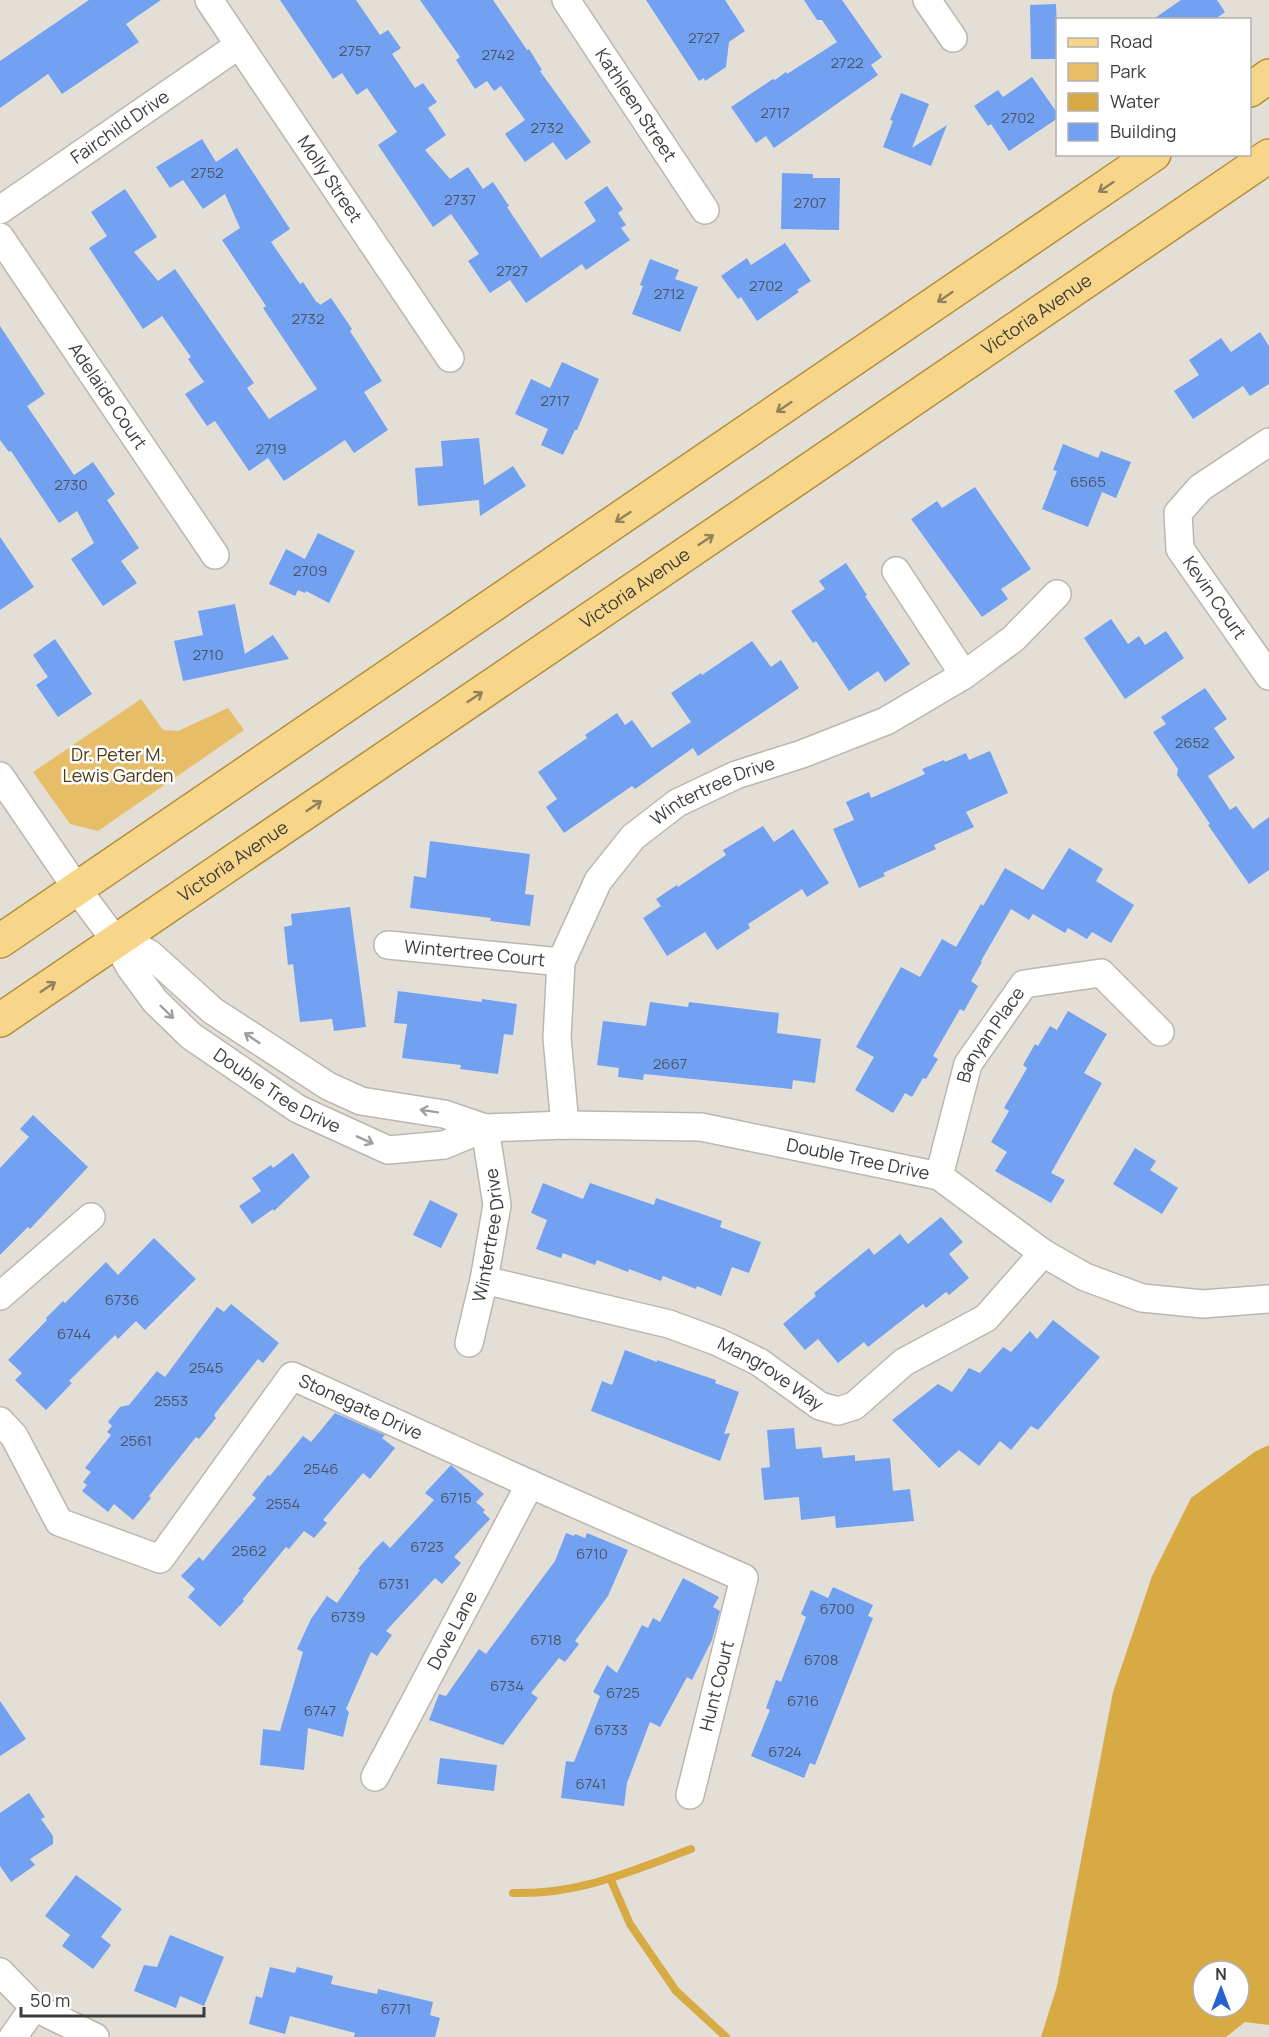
<svg xmlns="http://www.w3.org/2000/svg" width="1269" height="2037" font-family="Manrope,sans-serif">
  <style>
    .green { fill: #e7bd67 }
    .water { fill: #d8aa43; fill-rule: evenodd }
    .lines { fill: none; stroke-linecap: round; stroke-linejoin: round }
    .stream { stroke: #d8aa43; stroke-width: 8 }
    .building { fill: #72a1f1 }
    .minor-casing { stroke: #bbb7ae; stroke-width: 30 }
    .major-casing { stroke: #b28e39; stroke-width: 36 }
    .minor { stroke: #fff; stroke-width: 27 }
    .major { stroke: #f7d689; stroke-width: 33 }
    .oneway { stroke: #91815c }
    .oneway2 { stroke: #9e9e9c }
    .labels { text-anchor: middle; stroke-width: 5; stroke-linejoin: round; paint-order: stroke }
    .number-label { font-size: 15px; fill: #4b5566 }
    .street-label { font-size: 18px; fill: #3e3c38; stroke: #fff }
    .park-label { font-size: 18px; fill: #4e3b10; stroke: #fff }
  </style>
  <rect width="100%" height="100%" fill="#e4dfd6"/>
  <polygon class="green" points="141,699 163,730 178,731 228,708 244,730 98,831 70,824 33,772"/>
  <path class="water" d="M1269 1445V2025L1245 2022 1226 2037H1041L1057 1986 1113 1692 1152 1576 1191 1498 1256 1451ZM1203 1971H1239V2007H1203Z"/>
  <g class="lines">
    <g class="stream">
      <polyline points="610,1878 630,1924 676,1991 726,2037"/>
      <path d="M513 1893C579 1895 631 1871 691 1849"/>
    </g>
  </g>
  <g class="building">
    <polygon points="89,0 161,0 126,24 139,42 62,94 48,74 0,108 0,61"/>
    <polygon points="280,0 356,0 380,35 388,30 401,48 392,54 415,88 423,83 437,102 428,108 446,135 425,150 450,179 468,167 483,189 493,182 509,206 507,207 541,258 596,221 584,202 607,186 623,209 618,213 626,225 621,228 630,240 586,270 582,264 526,303 510,280 490,293 468,261 479,254 451,214 433,227 378,145 397,132 367,88 357,95 342,73 333,79"/>
    <polygon points="420,0 493,0 527,50 529,49 542,70 540,71 591,142 566,160 553,142 525,162 505,134 525,120 501,86 494,91 487,81 475,89 456,60 460,57"/>
    <polygon points="646,0 725,0 745,31 729,42 726,67 705,81 704,78 699,81"/>
    <polygon points="804,0 842,0 882,57 871,65 878,75 774,148 766,136 756,143 731,107 773,79 775,80 786,72 787,74 837,42 822,20 817,20"/>
    <polygon points="1181,0 1217,0 1225,12 1214,20 1152,20"/>
    <polygon points="1056,4 1058,59 1031,59 1030,5"/>
    <polygon points="1032,77 1058,114 1058,118 1009,151 991,124 988,126 974,106 998,90 1003,97"/>
    <polygon points="901,93 929,104 912,148 947,125 931,166 883,147 893,121 890,120"/>
    <polygon points="202,139 216,162 237,148 290,229 271,242 300,284 303,282 317,303 318,302 320,305 331,298 352,329 350,331 382,381 364,392 388,430 354,453 345,440 284,481 268,458 249,471 215,421 207,426 185,394 204,382 188,359 191,357 162,316 143,329 89,248 107,236 91,212 125,189 157,237 134,252 158,281 175,269 254,383 247,388 269,419 317,389 263,308 266,306 222,240 240,228 225,194 203,209 183,180 170,188 156,167"/>
    <polygon points="782,173 813,174 813,178 840,178 839,230 781,229"/>
    <polygon points="785,243 811,281 797,290 799,292 757,321 741,297 738,299 721,276 747,258 751,265"/>
    <polygon points="650,259 679,270 675,279 698,287 680,332 632,314 643,286 640,285"/>
    <polygon points="0,326 45,394 27,406 74,475 93,462 115,494 107,500 139,548 121,561 137,583 103,606 71,559 94,543 77,511 59,523 11,451 9,452 0,440"/>
    <polygon points="1260,332 1269,346 1269,384 1250,396 1243,386 1193,419 1174,391 1199,375 1189,360 1221,338 1231,352"/>
    <polygon points="562,362 599,379 577,430 575,430 563,455 541,445 548,429 515,414 531,379 550,388"/>
    <polygon points="479,438 484,485 513,466 526,486 480,516 479,500 418,506 415,468 443,466 441,441"/>
    <polygon points="1063,444 1098,458 1101,451 1131,462 1116,498 1102,492 1088,527 1042,509 1057,471 1053,470"/>
    <polygon points="975,487 1031,569 1001,589 1008,599 982,617 911,519 937,501 942,508"/>
    <polygon points="318,533 355,551 329,603 306,591 305,593 298,590 295,596 269,584 286,549 305,559"/>
    <polygon points="0,537 34,587 0,610"/>
    <polygon points="846,563 867,595 865,596 910,664 885,682 878,671 849,691 816,641 813,643 791,611 825,589 819,581"/>
    <polygon points="235,604 245,654 273,635 289,659 183,681 174,641 203,635 198,611"/>
    <polygon points="1111,619 1128,644 1139,636 1145,645 1166,631 1184,658 1125,699 1084,638"/>
    <polygon points="55,639 92,694 58,717 36,685 48,677 33,655"/>
    <polygon points="752,641 771,667 781,660 799,688 698,756 693,748 635,789 632,786 564,833 546,807 557,799 538,772 587,738 585,735 617,713 625,725 632,720 652,748 691,722 671,693 701,673 702,675"/>
    <polygon points="1205,688 1227,719 1214,728 1235,758 1208,776 1230,810 1236,806 1253,829 1269,817 1269,870 1249,884 1208,825 1210,824 1177,775 1178,769 1153,732 1166,724 1161,717"/>
    <polygon points="990,751 1008,793 966,812 974,827 934,845 936,849 883,873 885,876 859,888 833,829 854,820 846,802 869,792 871,798 925,774 922,769 944,760 945,762 966,753 969,760"/>
    <polygon points="763,826 774,842 793,829 829,883 807,897 802,889 748,924 750,928 717,950 705,932 667,956 643,918 661,906 656,899 677,885 678,887 726,855 723,850"/>
    <polygon points="430,841 530,854 525,894 534,895 530,926 490,921 491,918 410,908 414,876 426,878"/>
    <polygon points="1069,848 1103,869 1096,881 1134,905 1111,943 1092,932 1087,939 1068,928 1065,933 1033,914 1029,920 1011,909 981,961 982,962 971,981 978,986 964,1011 960,1009 933,1056 938,1059 926,1079 923,1078 912,1097 905,1093 893,1113 855,1090 874,1057 856,1047 901,967 920,977 942,939 956,947 981,904 983,906 1005,868 1043,890"/>
    <polygon points="350,907 366,1027 334,1031 332,1019 300,1022 293,964 288,965 284,927 292,925 291,914"/>
    <polygon points="398,991 482,1002 482,999 517,1004 513,1035 504,1034 498,1074 460,1069 461,1065 402,1058 407,1024 394,1023"/>
    <polygon points="650,1002 688,1007 689,1002 779,1013 777,1033 821,1039 815,1083 793,1080 792,1089 644,1074 643,1080 618,1077 619,1068 597,1065 603,1021 646,1026"/>
    <polygon points="1068,1011 1107,1034 1084,1073 1102,1083 1051,1173 1065,1180 1051,1203 995,1171 1007,1152 991,1142 1009,1111 1004,1108 1027,1068 1023,1065 1035,1044 1038,1046 1050,1026 1057,1030"/>
    <polygon points="33,1115 88,1167 30,1229 28,1227 0,1255 0,1168 29,1137 20,1129"/>
    <polygon points="1135,1148 1156,1161 1150,1170 1178,1188 1162,1214 1113,1184"/>
    <polygon points="293,1153 310,1177 274,1211 273,1209 252,1224 239,1206 261,1191 252,1178 271,1165 273,1168"/>
    <polygon points="543,1183 583,1199 590,1183 654,1205 656,1198 722,1221 720,1227 761,1242 749,1273 732,1267 721,1296 697,1286 696,1289 663,1276 661,1281 629,1269 628,1272 597,1260 595,1265 563,1253 561,1258 536,1249 547,1220 531,1213"/>
    <polygon points="430,1200 458,1214 441,1248 413,1235"/>
    <polygon points="941,1217 963,1242 949,1254 969,1278 949,1295 946,1292 926,1308 923,1304 868,1347 864,1342 838,1363 818,1339 805,1350 783,1324 816,1296 814,1293 869,1248 874,1255 900,1234 908,1244"/>
    <polygon points="154,1238 196,1279 145,1330 136,1321 118,1339 115,1335 69,1381 72,1383 46,1410 15,1380 22,1373 8,1360 47,1320 46,1318 63,1301 65,1303 106,1262 118,1275"/>
    <polygon points="231,1304 279,1343 263,1363 258,1359 214,1415 216,1418 199,1439 196,1437 149,1496 151,1498 133,1520 114,1504 108,1512 82,1491 87,1485 83,1482 91,1472 85,1468 111,1435 107,1432 112,1426 108,1422 120,1407 129,1405 157,1371 165,1377 217,1307 224,1312"/>
    <polygon points="1053,1320 1100,1357 1038,1430 1031,1426 1011,1450 1000,1441 979,1466 959,1450 939,1468 892,1420 938,1384 952,1392 969,1368 980,1373 1003,1347 1011,1352 1030,1331 1037,1339"/>
    <polygon points="625,1350 657,1362 657,1360 716,1380 715,1383 739,1392 724,1434 730,1433 720,1461 591,1411 602,1381 612,1385"/>
    <polygon points="335,1413 385,1435 382,1438 395,1448 370,1479 363,1473 323,1520 327,1523 314,1538 304,1531 289,1549 286,1547 243,1599 244,1601 220,1627 188,1597 195,1589 181,1576 199,1557 203,1561 256,1498 252,1495 268,1475 270,1476 303,1436 311,1442"/>
    <polygon points="794,1428 796,1449 821,1447 823,1458 855,1455 855,1461 890,1458 893,1491 910,1489 914,1521 836,1528 835,1516 801,1520 799,1497 764,1500 761,1468 770,1467 767,1430"/>
    <polygon points="451,1465 484,1494 476,1502 485,1510 483,1512 490,1519 454,1557 461,1563 442,1584 435,1578 386,1631 392,1635 377,1656 371,1652 346,1709 349,1712 343,1737 308,1728 304,1770 260,1765 263,1729 280,1731 303,1652 297,1649 311,1619 327,1596 337,1603 360,1570 358,1569 375,1549 383,1541 390,1548 434,1500 425,1493"/>
    <polygon points="566,1533 574,1536 575,1534 585,1538 587,1533 628,1550 608,1596 575,1641 579,1644 565,1662 559,1658 531,1693 538,1698 503,1745 429,1720 439,1694 446,1696 479,1649 486,1654 555,1561"/>
    <polygon points="683,1578 719,1597 713,1607 720,1611 712,1640 692,1680 687,1677 660,1727 650,1722 627,1783 624,1806 561,1798 566,1761 574,1762 600,1696 593,1692 607,1665 617,1673 642,1625 648,1628 653,1618 660,1622"/>
    <polygon points="833,1587 873,1605 868,1616 873,1618 815,1765 810,1763 804,1778 751,1756 770,1710 766,1708 776,1680 781,1682 806,1617 801,1614 811,1590 828,1598"/>
    <polygon points="0,1701 26,1739 0,1756"/>
    <polygon points="440,1758 497,1765 494,1791 437,1784"/>
    <polygon points="29,1793 45,1817 41,1819 53,1836 53,1844 30,1859 35,1865 11,1882 0,1866 0,1813"/>
    <polygon points="76,1875 122,1909 101,1937 111,1945 93,1969 62,1946 70,1935 45,1916"/>
    <polygon points="170,1935 224,1957 204,2006 180,1996 176,2008 134,1991 144,1965 157,1967"/>
    <polygon points="270,1967 295,1973 297,1967 333,1976 331,1984 377,1994 378,1989 433,2002 430,2015 440,2018 435,2037 354,2037 355,2033 290,2016 285,2034 249,2024 256,1996 262,1998"/>
  </g>
  <g class="lines">
    <defs>
      <g id="minor">
        <path id="s1" d="M209 0 450 358"/>
        <path id="s2" d="M566 0 705 210"/>
        <polyline points="927,0 953,38"/>
        <path id="s3" d="M0 210 239 45"/>
        <path id="s4" d="M0 237 215 555"/>
        <path id="s5" d="M1269 442 1200 488 1178 513 1180 549 1269 676"/>
        <polyline points="896,571 964,675"/>
        <path id="s6" d="M0 776 77 889 115 940 130 967 155 1001 191 1036 298 1109 388 1150 444 1145 485 1128 565 1125 701 1127 939 1176 1043 1253 1085 1277 1142 1298 1203 1304 1269 1299"/>
        <polyline points="115,940 134,945 150,954 213,1011 328,1086 361,1101 444,1114 485,1128"/>
        <path id="s7" d="M388 945 561 962"/>
        <path id="s8" d="M565 1125 557 1038 561 962 598 881 633 837 677 803 736 775 802 754 886 721 964 675 1013 639 1057 594"/>
        <path id="s9" d="M939 1176 968 1064 1024 984 1101 973 1160 1032"/>
        <path id="s10" d="M484 1280 669 1324 718 1342 759 1362 820 1406 838 1411 854 1406 904 1362 986 1318 1043 1253"/>
        <polyline points="0,1296 91,1217"/>
        <path id="s11" d="M469 1343 484 1280 497 1205 485 1128"/>
        <path id="s12" d="M0 1421 14 1436 59 1522 160 1559 292 1376 530 1484 744 1578 690 1795"/>
        <path id="s13" d="M375 1777 530 1484"/>
        <polyline points="0,1972 34,2007 95,2037"/>
        <polyline points="13,2037 34,2007"/>
      </g>
      <g id="major">
        <polyline points="1250,90 1269,76"/>
        <polyline points="0,941 1154,154"/>
        <path id="s14" d="M0 1020 799 477 1269 156"/>
      </g>
    </defs>
    <use href="#minor" class="minor-casing"/>
    <use href="#major" class="major-casing"/>
    <use href="#minor" class="minor"/>
    <use href="#major" class="major"/>
  </g>
  <defs><path id="oneway-shaft" d="M-6 0H5M1.5-3L5.5 0L1.5 3" fill="none" stroke-width="1.6" stroke-linecap="round" stroke-linejoin="round" transform="scale(1.5)"/></defs>
  <g class="oneway">
    <use href="#oneway-shaft" transform="translate(1106 187) rotate(146)"/>
    <use href="#oneway-shaft" transform="translate(945 297) rotate(146)"/>
    <use href="#oneway-shaft" transform="translate(784 407) rotate(146)"/>
    <use href="#oneway-shaft" transform="translate(623 517) rotate(146)"/>
    <use href="#oneway-shaft" transform="translate(706 540) rotate(-34)"/>
    <use href="#oneway-shaft" transform="translate(475 697) rotate(-34)"/>
    <use href="#oneway-shaft" transform="translate(314 806) rotate(-34)"/>
    <use href="#oneway-shaft" transform="translate(48 987) rotate(-34)"/>
  </g>
  <g class="oneway2">
    <use href="#oneway-shaft" transform="translate(167 1012) rotate(44)"/>
    <use href="#oneway-shaft" transform="translate(252 1038) rotate(-146)"/>
    <use href="#oneway-shaft" transform="translate(429 1111) rotate(-171)"/>
    <use href="#oneway-shaft" transform="translate(365 1140) rotate(24)"/>
  </g>
  <g class="labels">
    <g class="number-label">
      <text x="704" y="43">2727</text>
      <text x="355" y="56">2757</text>
      <text x="498" y="60">2742</text>
      <text x="847" y="68">2722</text>
      <text x="775" y="118">2717</text>
      <text x="1018" y="123">2702</text>
      <text x="547" y="133">2732</text>
      <text x="207" y="178">2752</text>
      <text x="460" y="205">2737</text>
      <text x="810" y="208">2707</text>
      <text x="512" y="276">2727</text>
      <text x="766" y="291">2702</text>
      <text x="669" y="299">2712</text>
      <text x="308" y="324">2732</text>
      <text x="555" y="406">2717</text>
      <text x="271" y="454">2719</text>
      <text x="1088" y="487">6565</text>
      <text x="71" y="490">2730</text>
      <text x="310" y="576">2709</text>
      <text x="208" y="660">2710</text>
      <text x="1192" y="748">2652</text>
      <text x="670" y="1069">2667</text>
      <text x="122" y="1305">6736</text>
      <text x="74" y="1339">6744</text>
      <text x="206" y="1373">2545</text>
      <text x="171" y="1406">2553</text>
      <text x="136" y="1446">2561</text>
      <text x="321" y="1474">2546</text>
      <text x="456" y="1503">6715</text>
      <text x="283" y="1509">2554</text>
      <text x="427" y="1552">6723</text>
      <text x="249" y="1556">2562</text>
      <text x="592" y="1559">6710</text>
      <text x="394" y="1589">6731</text>
      <text x="837" y="1614">6700</text>
      <text x="348" y="1622">6739</text>
      <text x="546" y="1645">6718</text>
      <text x="821" y="1665">6708</text>
      <text x="507" y="1691">6734</text>
      <text x="623" y="1698">6725</text>
      <text x="803" y="1706">6716</text>
      <text x="320" y="1716">6747</text>
      <text x="611" y="1735">6733</text>
      <text x="785" y="1757">6724</text>
      <text x="591" y="1789">6741</text>
      <text x="396" y="2014">6771</text>
    </g>
    <g class="street-label">
      <text dy="6" stroke="none"><textPath href="#s2" startOffset="126">Kathleen Street</textPath></text>
      <text dy="6" stroke="none"><textPath href="#s3" startOffset="146">Fairchild Drive</textPath></text>
      <text dy="6" stroke="none"><textPath href="#s1" startOffset="216">Molly Street</textPath></text>
      <text dy="6" stroke="none"><textPath href="#s14" startOffset="1254">Victoria Avenue</textPath></text>
      <text dy="6" stroke="none"><textPath href="#s4" startOffset="192">Adelaide Court</textPath></text>
      <text dy="6" stroke="none"><textPath href="#s14" startOffset="768">Victoria Avenue</textPath></text>
      <text dy="6" stroke="none"><textPath href="#s5" startOffset="212">Kevin Court</textPath></text>
      <text dy="6" stroke="none"><textPath href="#s8" startOffset="402">Wintertree Drive</textPath></text>
      <text dy="6" stroke="none"><textPath href="#s14" startOffset="282">Victoria Avenue</textPath></text>
      <text dy="6" stroke="none"><textPath href="#s7" startOffset="87">Wintertree Court</textPath></text>
      <text dy="6" stroke="none"><textPath href="#s9" startOffset="152">Banyan Place</textPath></text>
      <text dy="6" stroke="none"><textPath href="#s6" startOffset="426">Double Tree Drive</textPath></text>
      <text dy="6" stroke="none"><textPath href="#s6" startOffset="1029">Double Tree Drive</textPath></text>
      <text dy="6" stroke="none"><textPath href="#s11" startOffset="110">Wintertree Drive</textPath></text>
      <text dy="6" stroke="none"><textPath href="#s10" startOffset="304">Mangrove Way</textPath></text>
      <text dy="6" stroke="none"><textPath href="#s12" startOffset="526">Stonegate Drive</textPath></text>
      <text dy="6" stroke="none"><textPath href="#s13" startOffset="166">Dove Lane</textPath></text>
      <text transform="translate(717 1686) rotate(-76)" y="6">Hunt Court</text>
    </g>
    <g class="park-label">
      <text x="118" y="761">Dr. Peter M.<tspan x="118" dy="21">Lewis Garden</tspan></text>
    </g>
  </g>
  <rect x="1056" y="18" width="195" height="138" fill="#ffffff" stroke="#b2b1af" stroke-width="1.5"/>
  <rect x="1068" y="38" width="30" height="9" fill="#f7d689" stroke="#b2b1af" stroke-width="1.5"/>
  <text x="1110" y="48" font-size="18" fill="#3e3c38">Road</text>
  <rect x="1068" y="63" width="30" height="18" fill="#e7bd67" stroke="#b2b1af" stroke-width="1.5"/>
  <text x="1110" y="78" font-size="18" fill="#3e3c38">Park</text>
  <rect x="1068" y="93" width="30" height="18" fill="#d8aa43" stroke="#b2b1af" stroke-width="1.5"/>
  <text x="1110" y="108" font-size="18" fill="#3e3c38">Water</text>
  <rect x="1068" y="123" width="30" height="18" fill="#72a1f1" stroke="#b2b1af" stroke-width="1.5"/>
  <text x="1110" y="138" font-size="18" fill="#3e3c38">Building</text>
  <g transform="translate(1221 1989)"><circle r="28" fill="#ffffff" stroke="#b2b1af" stroke-width="1.5"/>
  <path d="M0-4.5L10 22L0 15L-10 22Z" fill="#2462cf"/>
  <text y="-9" font-size="16" font-weight="bold" text-anchor="middle" fill="#3e3c38">N</text>
  </g>
  <path d="M21 2007v9h183v-9" fill="none" stroke="#3e3c38" stroke-width="3"/>
  <text x="30" y="2007" font-size="18" fill="#3e3c38" stroke="#ffffff" stroke-width="4.5" paint-order="stroke">50 m</text>
</svg>
